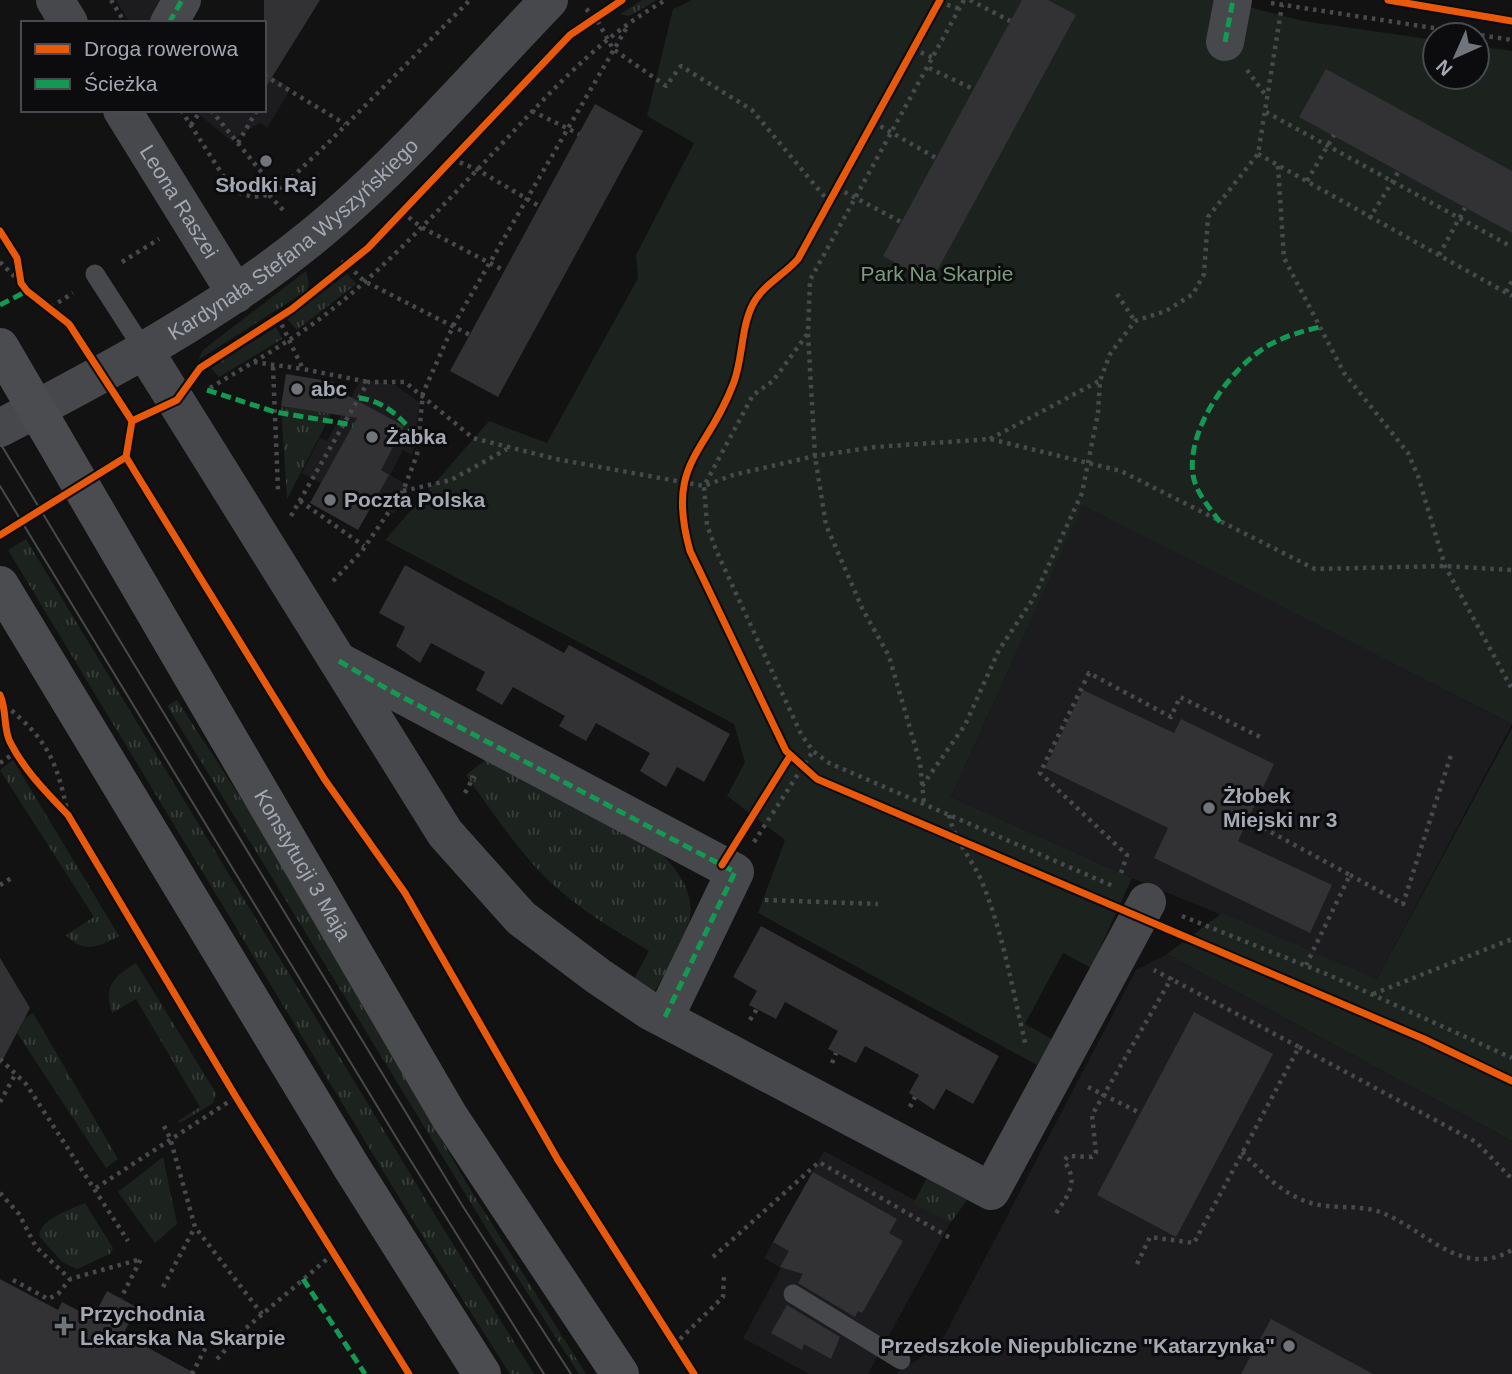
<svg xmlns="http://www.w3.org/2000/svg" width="1512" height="1374" font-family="Arial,sans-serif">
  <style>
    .built { fill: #1c1c1e }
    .grass { fill: url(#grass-tufts) }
    .park { fill: #1c221d }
    .building { fill: #323235 }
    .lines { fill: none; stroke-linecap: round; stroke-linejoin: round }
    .path { stroke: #48494c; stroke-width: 4.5; stroke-dasharray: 3.5 5; stroke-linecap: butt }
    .lane { stroke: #47484b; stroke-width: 19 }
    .street { stroke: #47484b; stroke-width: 38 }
    .secondary { stroke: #4b4c4f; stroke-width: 38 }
    .tram { stroke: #48494b; stroke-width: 2 }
    .quiet { stroke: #139951; stroke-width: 5; stroke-dasharray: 10 5; stroke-linecap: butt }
    .cycleway-casing { stroke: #0c0c0e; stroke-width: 11 }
    .cycleway { stroke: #e8590c; stroke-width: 7 }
    .poi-dot { fill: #70747b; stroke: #0c0c0e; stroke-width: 2.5 }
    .labels { text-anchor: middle; stroke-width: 6; stroke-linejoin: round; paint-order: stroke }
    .poi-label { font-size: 21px; font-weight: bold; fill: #a3a8b3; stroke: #0c0c0e; text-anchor: start }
    .street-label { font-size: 21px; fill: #a3a8b3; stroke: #0c0c0e }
    .park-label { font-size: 21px; fill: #7b9d7d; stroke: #0c0c0e }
  </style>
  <defs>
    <pattern id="grass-tufts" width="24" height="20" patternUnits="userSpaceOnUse" patternTransform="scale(1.75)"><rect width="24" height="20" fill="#1c221d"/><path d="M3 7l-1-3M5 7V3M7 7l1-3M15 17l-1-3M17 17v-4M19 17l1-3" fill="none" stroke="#3a3f3b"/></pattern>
  </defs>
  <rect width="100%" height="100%" fill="#121212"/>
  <g class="built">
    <polygon points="116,0 164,0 150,23 130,23"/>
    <polygon points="264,72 291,88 267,128 260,123 231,141 194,110 264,110"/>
    <polygon points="361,379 395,385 420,403 412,455 403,450 390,475 409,486 394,514 347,488 343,495 302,473 320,438 327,441"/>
    <polygon points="1083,504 1512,724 1377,979 1132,878 951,797"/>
    <polygon points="1167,954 1512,1141 1512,1374 895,1374 939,1346 1136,970"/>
    <polygon points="824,1151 952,1220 868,1374 809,1374 743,1338 781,1268 764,1258"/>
  </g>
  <g class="grass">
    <polygon points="642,0 657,0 629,16 620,14"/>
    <polygon points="306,271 309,283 306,291 198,360 203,350"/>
    <polygon points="347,274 356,284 297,330 287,319"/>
    <polygon points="276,327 282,339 219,377 211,368"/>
    <polygon points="281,406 331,414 287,499"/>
    <polygon points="26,539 443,1228 534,1374 510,1374 423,1237 8,550"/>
    <polygon points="177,700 281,860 467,1184 586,1374 579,1374 488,1231 167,706"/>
    <path d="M488 758 662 854C714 908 685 936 655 991L634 979 649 951C613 929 577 908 547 879 516 848 491 810 466 775Z"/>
    <path d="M13 760 119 936C99 947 83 954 66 935L94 917 0 770Z"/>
    <path d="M136 963 216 1093 213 1103 180 1123 178 1121 200 1107 136 999 112 1013C103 986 114 977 136 963Z"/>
    <polygon points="33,1013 118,1159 106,1168 17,1033 25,1018"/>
    <polygon points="163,1157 177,1224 155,1243 118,1192"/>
    <polygon points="927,1178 967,1200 951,1222 913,1204"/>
    <path d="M85 1203 113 1248 110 1254 77 1269 62 1262 39 1236C41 1218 70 1210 85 1203Z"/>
  </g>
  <g class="park">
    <polygon points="692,0 1221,0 1303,21 1435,40 1435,77 1477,77 1477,46 1512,51 1512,724 1083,505 951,797 1132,878 1091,968 1063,953 1025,1024 1052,1039 1037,1065 758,913 785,840 727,796 745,762 734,724 385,540 489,421 547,443 638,278 636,255 694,143 647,116 673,9"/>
    <polygon points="1512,728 1512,1141 1167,954 1222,913 1377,979"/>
  </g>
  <g class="building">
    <polygon points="264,0 320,0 264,90"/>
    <polygon points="1022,0 1048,0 1076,15 931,282 883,256"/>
    <polygon points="1326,69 1512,171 1512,233 1299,117"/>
    <polygon points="595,104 643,131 498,397 450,371"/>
    <polygon points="286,374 334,382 334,388 404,426 381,470 389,475 358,530 310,503 357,418 281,406"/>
    <polygon points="405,565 564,653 569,645 730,734 704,782 677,767 666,787 640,771 650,753 596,723 586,741 559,726 565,716 513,687 502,705 476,690 485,672 431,643 420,663 396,646 405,627 379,613"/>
    <polygon points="1083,690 1174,733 1181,719 1274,764 1238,841 1332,885 1310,933 1154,858 1168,828 1045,768"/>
    <polygon points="761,926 999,1056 973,1104 946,1089 934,1110 909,1093 919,1075 865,1046 856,1063 828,1049 838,1031 785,1002 776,1019 749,1005 757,991 733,977"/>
    <polygon points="0,958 30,1008 0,1065"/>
    <polygon points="1194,1012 1273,1054 1176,1237 1097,1195"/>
    <polygon points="813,1172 897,1219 889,1233 903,1241 862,1313 858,1311 855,1317 798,1283 803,1274 780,1267 789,1251 773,1242"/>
    <polygon points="0,1279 58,1310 62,1302 93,1318 107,1291 138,1308 123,1334 196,1374 0,1374"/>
    <polygon points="787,1305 840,1337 831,1359 804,1344 802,1350 771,1333"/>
    <polygon points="1271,1319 1373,1374 1241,1374"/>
  </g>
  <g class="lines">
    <g class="path">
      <polyline points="111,0 125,23"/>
      <polyline points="964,0 810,280 808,333 773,381 753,395 704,486 707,525 716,550 801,734 813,751 829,763 1113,886"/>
      <polyline points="970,0 1010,21"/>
      <polyline points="939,2 960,9"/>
      <polyline points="1271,3 1512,40"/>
      <polyline points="586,9 596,18 613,49 666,86 681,66 752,110 829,202"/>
      <polyline points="913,49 934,58"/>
      <polyline points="929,68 973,89"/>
      <polyline points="1247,70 1267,97"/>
      <polyline points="264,75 345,124"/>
      <polyline points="181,110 233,191 253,197 269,195 284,185 327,144 470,0"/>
      <polyline points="211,110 276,190"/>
      <polyline points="532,111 579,134"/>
      <polyline points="1266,112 1512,247"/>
      <polyline points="873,122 936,158"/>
      <polyline points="191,125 201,110"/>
      <polyline points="238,143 257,110"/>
      <polyline points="1258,154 1512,296"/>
      <polyline points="452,159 478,170 539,206"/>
      <polyline points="1278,166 1284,258 1344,373 1408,453 1418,476 1445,566 1512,689"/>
      <polyline points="1307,181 1334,135"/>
      <polyline points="837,188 901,222"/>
      <polyline points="269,195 284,211"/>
      <polyline points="402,212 421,227 505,271"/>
      <polyline points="1369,219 1399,171"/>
      <polyline points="1439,255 1465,208"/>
      <polyline points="0,262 21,283"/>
      <polyline points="122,262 159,239"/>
      <polyline points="341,262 347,264 364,281 470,335"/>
      <polyline points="1506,292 1512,281"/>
      <polyline points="1117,294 1135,321"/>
      <polyline points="51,307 73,293"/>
      <polyline points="278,317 303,369 368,382"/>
      <polyline points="808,334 815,456 826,525 863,610 889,656 920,763 924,803"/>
      <polyline points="254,362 303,369"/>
      <polyline points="273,367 278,490"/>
      <path d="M210 388C253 362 297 338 335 307 386 266 432 217 477 170 536 109 591 41 666 0"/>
      <polyline points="990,439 1099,381"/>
      <polyline points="403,491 451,480 507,449"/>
      <polyline points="300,501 364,546"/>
      <polyline points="291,516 368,382 405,382 473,438 556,459 704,486 733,475 815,456 875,447 990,439 1121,471 1315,569 1445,566 1512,570"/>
      <polyline points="333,581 362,551 403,491 417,455 423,393 453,326 627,27"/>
      <path d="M5 705C48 740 57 761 68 815"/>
      <polyline points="0,763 16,752"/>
      <polyline points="922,786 965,725 999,650 1033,599 1082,493 1098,413 1100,381 1110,354 1135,321 1166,311 1193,294 1204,274 1208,217 1258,154 1282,5"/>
      <polyline points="465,793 474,776"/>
      <path d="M949 815C956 846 973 858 984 887 1004 937 1013 993 1026 1046"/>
      <polyline points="1256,824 1350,875 1306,965"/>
      <polyline points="754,842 813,751"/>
      <polyline points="1121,873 1127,855 1040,773 1089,673 1171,717 1180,697 1260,737"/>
      <polyline points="1350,875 1403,904 1451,755"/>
      <polyline points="0,885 13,877"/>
      <polyline points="765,900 878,904"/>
      <polyline points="1182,916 1329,975 1512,1058"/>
      <polyline points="1373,994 1512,939"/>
      <polyline points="750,1020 757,1009"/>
      <polyline points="1299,1047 1476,1142 1512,1179"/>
      <polyline points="0,1059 26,1084 128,1241"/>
      <polyline points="832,1063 836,1053"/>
      <polyline points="1088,1087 1140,1113"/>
      <polyline points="0,1102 16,1073"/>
      <polyline points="910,1107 915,1097"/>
      <polyline points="164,1126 170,1138 195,1227 262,1314"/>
      <path d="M1242 1152C1266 1177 1291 1203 1327 1206 1345 1208 1363 1206 1380 1212 1424 1228 1461 1280 1512 1250"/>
      <polyline points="96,1188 236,1097"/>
      <polyline points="0,1193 19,1214 36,1247 70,1279 141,1259 121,1298"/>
      <path d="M1056 1213C1069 1194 1079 1182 1064 1161L1068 1156 1092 1157 1096 1153 1092 1115 1171 979 1154 970"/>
      <polyline points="713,1257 819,1162 952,1239"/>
      <polyline points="1137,1264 1150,1237 1194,1243 1299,1047 1171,979"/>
      <polyline points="13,1280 48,1299 58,1294 70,1279"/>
      <polyline points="163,1287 195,1227"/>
      <polyline points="674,1345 723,1297 724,1274"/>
      <polyline points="217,1359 245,1329 333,1254"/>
      <polyline points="192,1374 207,1345"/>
    </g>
    <g class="lane">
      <polyline points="95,274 144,350"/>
      <polyline points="793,1294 901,1360"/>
    </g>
    <g class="street">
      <polyline points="55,0 69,23"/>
      <polyline points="169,23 182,0"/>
      <polyline points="1225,42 1233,0"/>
      <path id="s1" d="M122 110 236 294"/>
      <polyline points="144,350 445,833 521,918 598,976 650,1011 991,1191 1147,902"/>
      <path id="s2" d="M0 428C107 372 218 314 312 237 398 167 472 80 549 0"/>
      <polyline points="344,664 735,872 665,1017"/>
    </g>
    <g class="secondary">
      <path id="s3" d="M0 347 449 1116 620 1374"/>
      <polyline points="0,585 352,1168 482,1374"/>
    </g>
    <g class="tram">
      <polyline points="0,443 462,1205 571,1374"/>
      <polyline points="0,486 399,1142 544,1374"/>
    </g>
    <g class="quiet">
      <polyline points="169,23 182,0"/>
      <polyline points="1225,42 1233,0"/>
      <polyline points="0,305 27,291"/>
      <polyline points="207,390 275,412 353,425"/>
      <path d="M359 398C385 401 403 419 418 439"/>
      <path d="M1220 522C1209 507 1196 493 1193 475 1186 429 1231 367 1269 345 1286 336 1302 331 1320 327"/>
      <polyline points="339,661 387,689 735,872 665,1017"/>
      <polyline points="303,1279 365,1374"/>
    </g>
    <defs>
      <g id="cycleway">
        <path d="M940 0 798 259C784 275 763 285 753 304 741 327 743 357 734 382 707 455 665 461 690 551L786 751 817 779 1424 1039 1512 1081"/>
        <polyline points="1388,0 1512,21"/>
        <polyline points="0,231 17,258 21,283 27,291 69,324 132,421 126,457 140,480 325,780 405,893 558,1160 694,1374"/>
        <polyline points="132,421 177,400 200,368 292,309 368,248 570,35 622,0"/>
        <polyline points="0,535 126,457"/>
        <path d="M0 695C7 710 3 728 10 742 24 770 47 793 68 815L236 1097 409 1374"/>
        <polyline points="722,865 790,756"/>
      </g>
    </defs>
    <use href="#cycleway" class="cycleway-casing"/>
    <use href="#cycleway" class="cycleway"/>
  </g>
  <g class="poi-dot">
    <circle cx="266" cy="161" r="7"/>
    <circle cx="297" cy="389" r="7"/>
    <circle cx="372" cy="437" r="7"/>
    <circle cx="330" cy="500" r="7"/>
    <circle cx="1209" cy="808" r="7"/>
    <path d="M60.5 1315.5h7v7h7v7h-7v7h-7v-7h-7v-7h7z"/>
    <circle cx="1289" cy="1346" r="7"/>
  </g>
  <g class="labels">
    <g class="poi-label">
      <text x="266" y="192" text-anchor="middle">Słodki Raj</text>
      <text x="311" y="396">abc</text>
      <text x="386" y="444">Żabka</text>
      <text x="344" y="507">Poczta Polska</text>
      <text x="1223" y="803">Żłobek<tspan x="1223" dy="24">Miejski nr 3</tspan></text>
      <text x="80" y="1321">Przychodnia<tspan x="80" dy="24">Lekarska Na Skarpie</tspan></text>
      <text x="1275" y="1353" text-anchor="end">Przedszkole Niepubliczne "Katarzynka"</text>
    </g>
    <g class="street-label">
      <text dy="7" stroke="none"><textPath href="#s1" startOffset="108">Leona Raszei</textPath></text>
      <text dy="7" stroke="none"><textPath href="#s2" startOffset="350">Kardynała Stefana Wyszyńskiego</textPath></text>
      <text dy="7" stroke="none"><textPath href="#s3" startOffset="600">Konstytucji 3 Maja</textPath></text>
    </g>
    <g class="park-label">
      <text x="937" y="281">Park Na Skarpie</text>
    </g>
  </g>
  <rect x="21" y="21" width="245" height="91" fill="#0c0c0e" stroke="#484a50" stroke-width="2"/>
  <rect x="35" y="44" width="35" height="10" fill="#e8590c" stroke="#484a50" stroke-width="2"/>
  <text x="84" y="56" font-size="21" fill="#a3a8b3">Droga rowerowa</text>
  <rect x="35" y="79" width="35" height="10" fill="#139951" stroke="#484a50" stroke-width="2"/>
  <text x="84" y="91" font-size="21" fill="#a3a8b3">Ścieżka</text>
  <g transform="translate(1456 56) rotate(225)"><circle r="33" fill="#0c0c0e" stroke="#484a50" stroke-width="2"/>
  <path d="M0-5L12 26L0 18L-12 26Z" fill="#70747b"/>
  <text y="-10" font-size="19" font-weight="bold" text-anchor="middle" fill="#a3a8b3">N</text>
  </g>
</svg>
